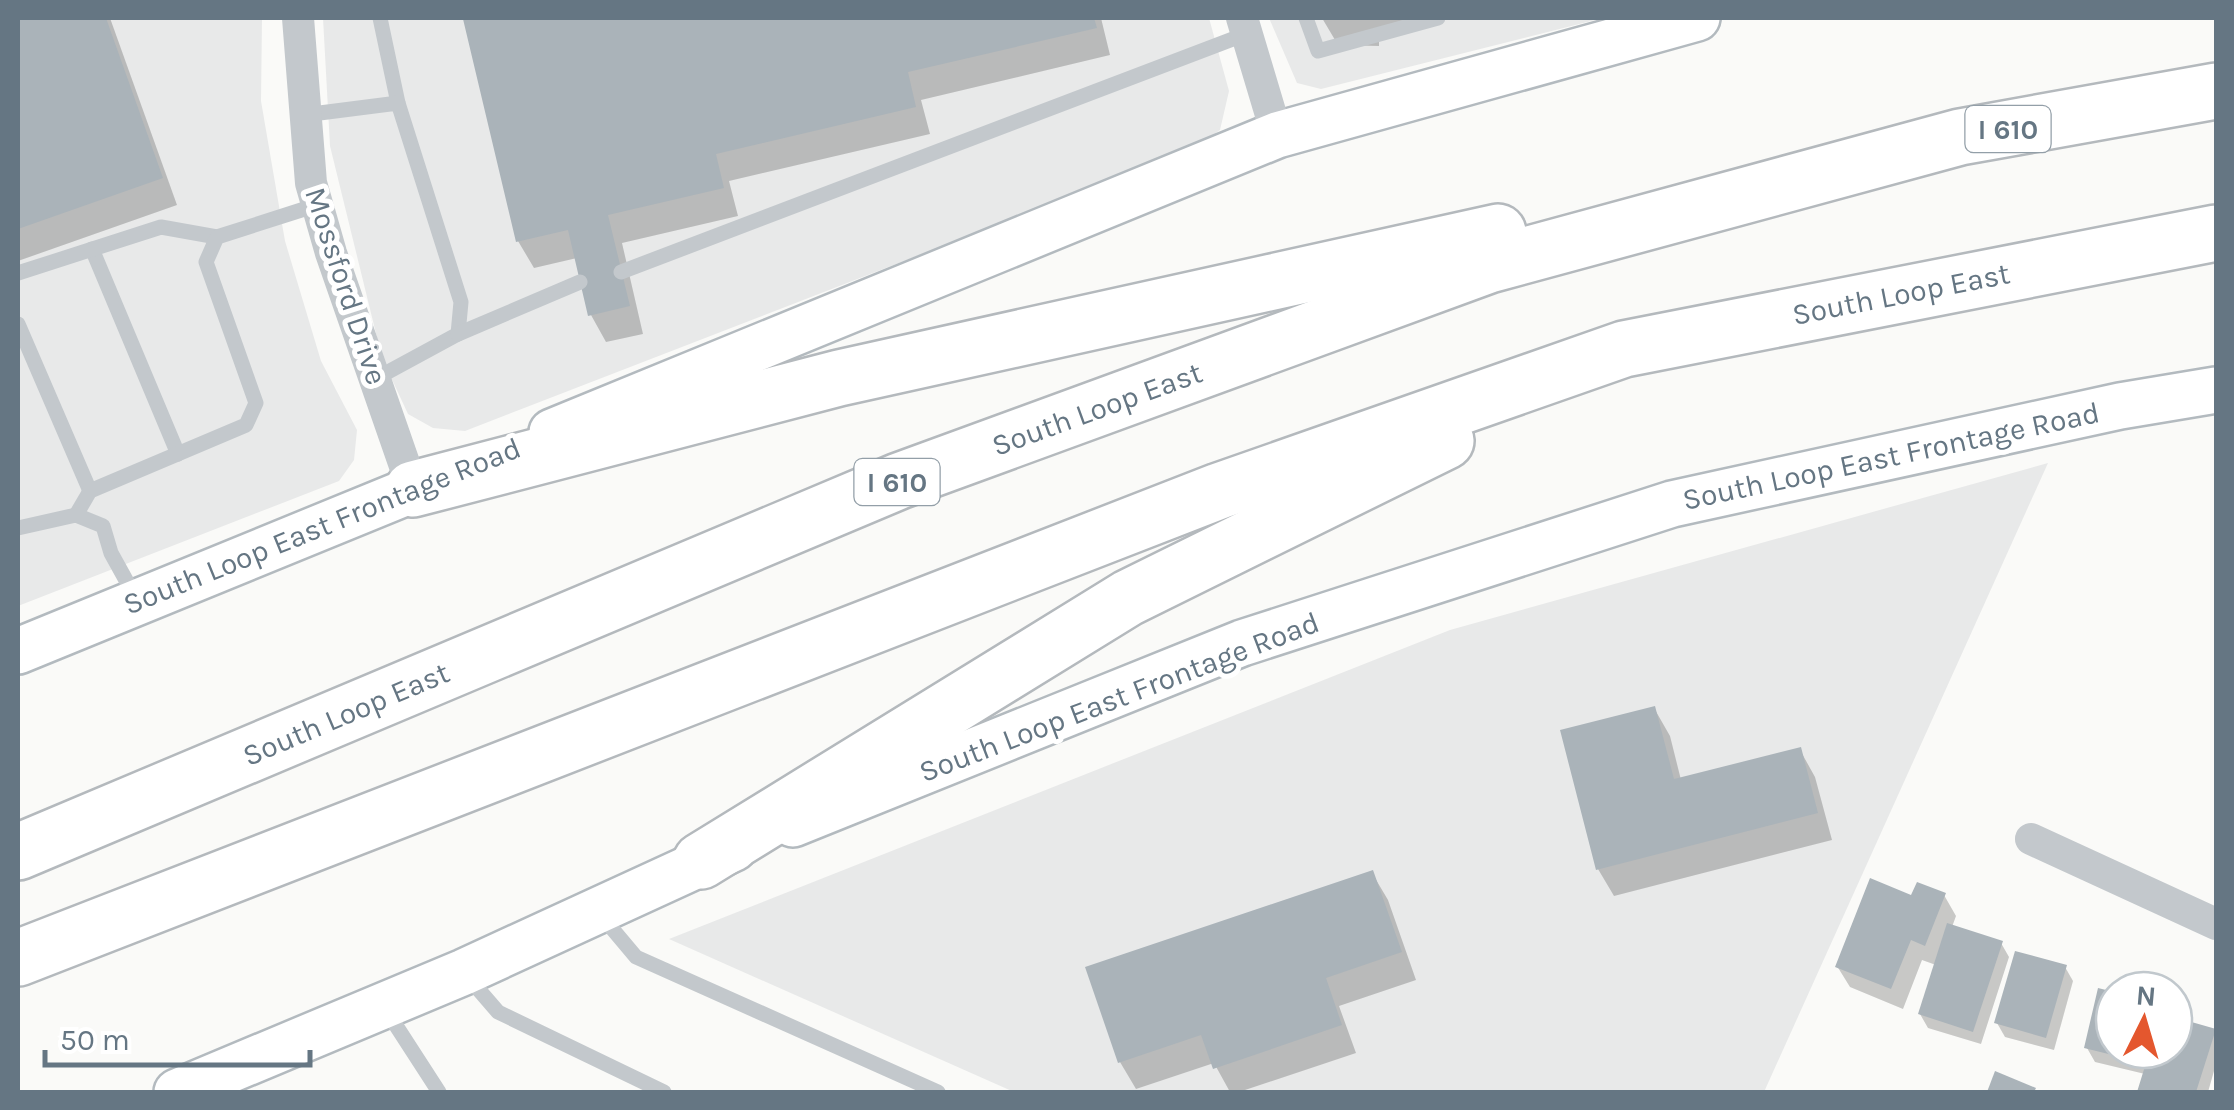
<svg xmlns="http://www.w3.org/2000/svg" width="2234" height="1110" font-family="Karla,sans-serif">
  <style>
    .built { fill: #e8e9e9 }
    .shadow { fill: #0003 }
    .building { fill: #aab3b9 }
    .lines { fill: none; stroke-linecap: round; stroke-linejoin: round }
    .secondary-casing { stroke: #b3babf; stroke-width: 50 }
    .highway-casing { stroke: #b4b9bd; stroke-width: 60 }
    .lane { stroke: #c3c8cc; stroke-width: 15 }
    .street { stroke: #c3c8cc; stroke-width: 32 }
    .secondary { stroke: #fff; stroke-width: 45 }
    .highway { stroke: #fff; stroke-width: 55 }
    .labels { text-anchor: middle; stroke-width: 10; stroke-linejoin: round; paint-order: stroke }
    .shield { fill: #fff; stroke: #939fa8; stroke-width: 2.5 }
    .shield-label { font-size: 28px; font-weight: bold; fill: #657683 }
    .street-label { font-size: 30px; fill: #657683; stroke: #fff }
  </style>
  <rect width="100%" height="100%" fill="#fafaf8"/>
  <g class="built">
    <polygon points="18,18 262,18 261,101 285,241 321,361 357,430 354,460 339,481 18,606"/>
    <polygon points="323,18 1209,18 1229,91 1220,130 1193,149 465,431 433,428 408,414 382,358 330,146"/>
    <polygon points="1269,18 1603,18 1321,89 1297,83"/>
    <polygon points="2048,463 1764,1092 1014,1092 669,939 1450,630"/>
  </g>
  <g class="shadow">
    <polygon points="18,18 110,18 177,205 18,261"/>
    <polygon points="480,18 1101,18 1110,55 921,100 930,134 729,181 738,216 622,243 643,334 606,342 591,315 577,258 534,268 518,241 466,21"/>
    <polygon points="1322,18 1417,18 1379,28 1379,46 1338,45"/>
    <polygon points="1654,708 1670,736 1681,780 1800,750 1815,777 1832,840 1614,896 1598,869"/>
    <polygon points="1372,873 1388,900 1416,980 1339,1006 1356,1053 1239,1092 1230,1092 1214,1063 1136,1089 1120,1062"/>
    <polygon points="1944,895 1956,916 1952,927 2001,943 2009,957 1981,1044 1928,1028 1920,1014 1936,965 1922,960 1903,1009 1850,987 1837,966 1913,898"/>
    <polygon points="2065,967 2073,981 2054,1050 2005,1037 1997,1023"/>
    <polygon points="2114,995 2114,1050 2174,1050 2174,1019 2214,1032 2216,1064 2208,1092 2140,1092 2145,1074 2095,1062 2087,1048"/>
  </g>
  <g class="building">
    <polygon points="18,18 106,18 163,178 18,229"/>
    <polygon points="1094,18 1097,28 908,72 916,107 716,154 724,188 608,215 630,306 588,316 568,230 516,242 463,19"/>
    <polygon points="1655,706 1674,779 1801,747 1818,813 1596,870 1560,730"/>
    <polygon points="1373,870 1402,952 1326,978 1342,1025 1213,1069 1201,1035 1118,1063 1085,967"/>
    <polygon points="1870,878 1911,895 1917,882 1946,893 1925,946 1911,940 1891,989 1835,967"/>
    <polygon points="1947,923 2003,941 1973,1032 1918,1014"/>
    <polygon points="2015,951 2067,965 2046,1038 1994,1023"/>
    <polygon points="2098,988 2114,992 2114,1050 2140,1050 2137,1061 2084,1048"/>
    <polygon points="2174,1017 2216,1029 2196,1092 2137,1092 2150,1050 2174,1050"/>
    <polygon points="1995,1071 2036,1088 2034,1092 1987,1092"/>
  </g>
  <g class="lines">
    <defs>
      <g id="secondary">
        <polyline points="552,432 1277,135 1697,18"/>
        <polyline points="18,651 446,476"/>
        <polyline points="793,824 1242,643 1672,504 2120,406 2216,390"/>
        <polyline points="177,1092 464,972 734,848"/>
      </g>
      <g id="highway">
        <polyline points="413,489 839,378 1498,232"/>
        <polyline points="18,852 899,481 1489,265 1960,137 2216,91"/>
        <polyline points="701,861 1128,598 1446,441"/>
        <polyline points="18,958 1219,491 1624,349 2216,233"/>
      </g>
    </defs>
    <use href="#secondary" class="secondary-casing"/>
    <use href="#highway" class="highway-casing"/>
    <g class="lane">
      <polyline points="380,18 398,103"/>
      <polyline points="1306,18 1318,51 1438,18"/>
      <polyline points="304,115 398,103 461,302 458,334 375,379"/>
      <polyline points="92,249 178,454"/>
      <polyline points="621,272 1246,34"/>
      <polyline points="18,273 161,227 217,237"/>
      <polyline points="18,324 90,491"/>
      <polyline points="458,334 580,282"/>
      <polyline points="76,515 90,491 246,425 256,403 206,262 217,237 317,205"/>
      <polyline points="18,528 76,515 103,526 111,553 137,600"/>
      <polyline points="599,913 636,957 938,1092"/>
      <polyline points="466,975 498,1012 664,1092"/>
      <polyline points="384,1007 439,1092"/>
    </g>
    <g class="street">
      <polyline points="298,18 311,183 331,253 413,489"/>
      <polyline points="1242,18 1277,135"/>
      <polyline points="2031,839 2216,924"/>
    </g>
    <use href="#secondary" class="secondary"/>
    <use href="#highway" class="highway"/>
  </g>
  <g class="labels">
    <g class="shield">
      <rect x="1965.5" y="106" width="85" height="46" rx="8"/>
      <rect x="854.5" y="459" width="85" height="46" rx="8"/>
    </g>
    <g class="shield-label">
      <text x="2008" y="139">I 610</text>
      <text x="897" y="492">I 610</text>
    </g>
    <g class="street-label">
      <text transform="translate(346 286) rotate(72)" y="10">Mossford Drive</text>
      <text transform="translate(1901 294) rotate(-11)" y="10">South Loop East</text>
      <text transform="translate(1097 409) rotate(-20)" y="10">South Loop East</text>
      <text transform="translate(1891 456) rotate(-12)" y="10">South Loop East Frontage Road</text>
      <text transform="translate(322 526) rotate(-22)" y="10">South Loop East Frontage Road</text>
      <text transform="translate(1119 697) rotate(-21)" y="10">South Loop East Frontage Road</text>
      <text transform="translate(346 714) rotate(-23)" y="10">South Loop East</text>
    </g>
  </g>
  <rect width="2234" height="1110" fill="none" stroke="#657683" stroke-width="40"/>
  <g transform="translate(2144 1020) rotate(5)"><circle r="48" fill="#ffffff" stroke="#c1c8cd" stroke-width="2.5"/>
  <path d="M0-8L18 38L0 25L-18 38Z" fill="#e4572e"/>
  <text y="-15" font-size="28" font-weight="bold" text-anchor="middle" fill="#657683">N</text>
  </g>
  <path d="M45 1050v15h265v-15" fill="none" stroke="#657683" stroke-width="5"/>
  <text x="60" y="1050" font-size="30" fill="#657683" stroke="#ffffff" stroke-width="8" paint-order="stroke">50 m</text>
</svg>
